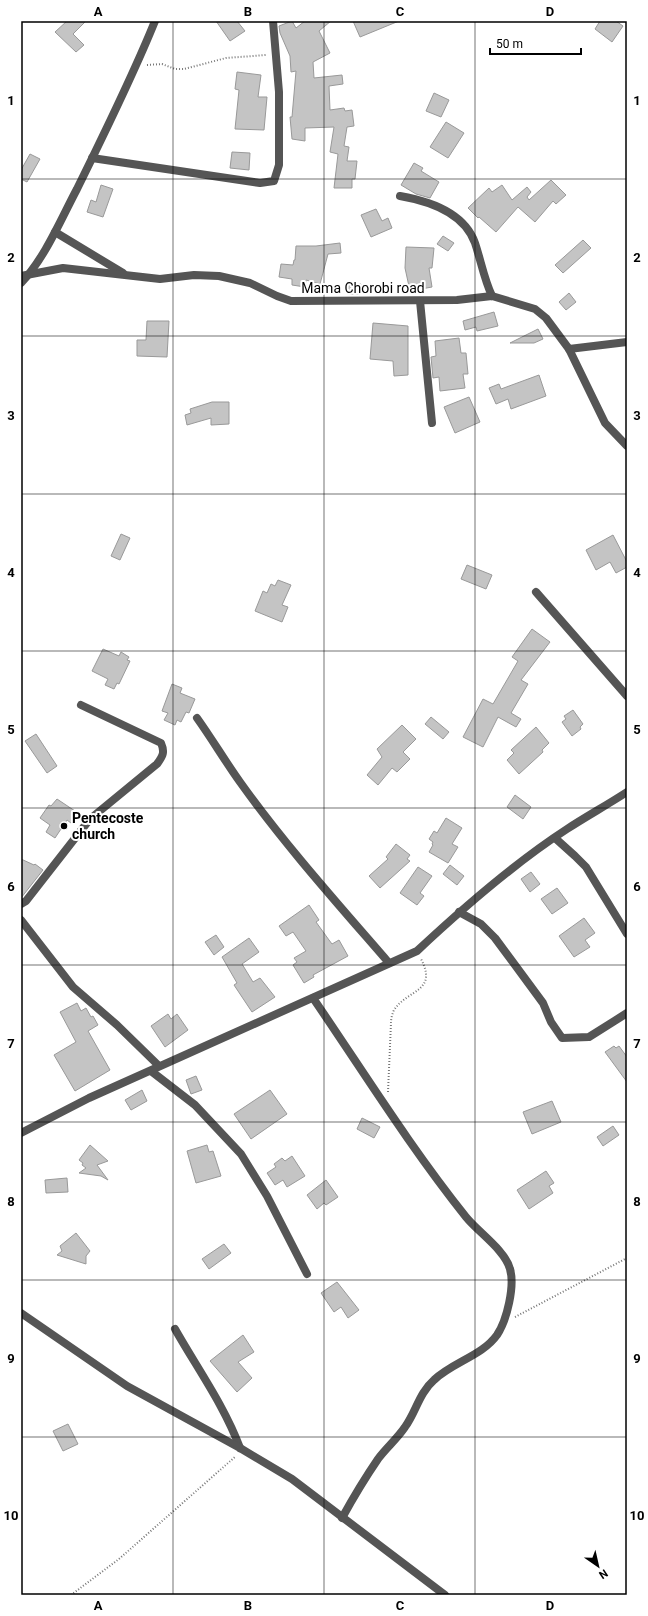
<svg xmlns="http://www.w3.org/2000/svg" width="648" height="1616" font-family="Roboto,sans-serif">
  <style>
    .building { fill: #c4c4c4; stroke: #999 }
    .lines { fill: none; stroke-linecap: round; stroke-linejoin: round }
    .path { stroke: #777; stroke-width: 2; stroke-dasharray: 1 2; stroke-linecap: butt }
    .minor { stroke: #555; stroke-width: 8 }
    .tertiary { stroke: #555; stroke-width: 8 }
    .grid { fill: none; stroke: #000; stroke-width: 1; stroke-opacity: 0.55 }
    .poi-dot { fill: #000; stroke: #fff; stroke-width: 1.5 }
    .labels { text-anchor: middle; stroke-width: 4; stroke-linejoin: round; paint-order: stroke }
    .street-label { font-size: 14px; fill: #000; stroke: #fff }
    .poi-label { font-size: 14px; font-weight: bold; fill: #000; stroke: #fff; text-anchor: start }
    .neatline { fill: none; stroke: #000; stroke-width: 1.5 }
    .grid-label { font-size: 13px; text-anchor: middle; font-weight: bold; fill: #000 }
  </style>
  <rect width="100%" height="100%" fill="#fff"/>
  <g class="building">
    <polygon points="67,21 86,21 73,34 84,45 76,52 55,32"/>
    <polygon points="216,21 237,21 245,31 230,41"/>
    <polygon points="292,21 296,28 305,21 331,21 319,31 330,53 313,62 314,78 342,75 343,84 329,86 330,110 344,108 345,111 352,110 354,126 347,127 344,146 349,147 347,161 357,161 355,179 352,179 352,188 334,188 338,154 330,152 334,127 305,128 305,141 292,139 290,117 292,117 296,71 291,72 290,56 280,33 279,26"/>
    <polygon points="353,21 399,21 360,37"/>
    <polygon points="600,21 616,21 623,26 612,42 595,29"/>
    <polygon points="237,72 261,75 258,97 267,97 264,130 235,129 239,90 235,89"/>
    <polygon points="434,93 449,100 441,117 426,111"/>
    <polygon points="446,122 464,133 448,158 430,147"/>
    <polygon points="232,152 250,153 249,170 230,168"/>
    <polygon points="30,154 40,159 27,182 21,179 21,170"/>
    <polygon points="414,163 423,168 421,171 439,182 430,198 416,194 401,185"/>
    <polygon points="551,180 566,195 556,204 553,201 535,222 518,207 496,232 479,217 478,218 468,208 489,188 492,192 502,185 512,200 527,187 531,192 527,197 529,200"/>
    <polygon points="101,185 113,189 103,217 87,212 91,200 96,202"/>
    <polygon points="376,209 382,221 388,218 392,228 371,237 361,215"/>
    <polygon points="443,236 454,243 448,251 437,244"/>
    <polygon points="583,240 591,248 563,273 555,265"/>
    <polygon points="340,243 341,253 328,254 320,284 306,280 305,287 292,285 292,279 279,277 281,264 293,265 294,260 295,260 296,246 316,246"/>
    <polygon points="406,247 434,248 432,268 429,268 432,287 410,291 405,268"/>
    <polygon points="349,284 361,284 360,294 348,294"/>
    <polygon points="569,293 576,302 566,310 559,302"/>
    <polygon points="494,312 498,326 477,331 476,327 465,330 463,321"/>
    <polygon points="147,321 169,321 167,357 137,356 137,340 146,340"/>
    <polygon points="373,323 408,326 408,375 394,376 393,361 370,359"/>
    <polygon points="538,329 543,339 534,343 510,343"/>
    <polygon points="459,338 461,353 466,353 468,374 463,374 465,388 440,391 439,377 433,378 431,357 436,356 435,341"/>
    <polygon points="539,375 546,396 511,409 508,399 496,404 489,388 499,384 501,389"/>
    <polygon points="469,397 480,422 455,433 444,407"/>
    <polygon points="212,402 229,402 229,424 211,425 211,418 187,425 185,415 191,413 190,409"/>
    <polygon points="121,534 130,538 120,560 111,556"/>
    <polygon points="613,535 627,562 627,567 616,573 610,562 596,570 586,550"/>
    <polygon points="467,565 492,575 486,589 461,579"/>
    <polygon points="278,580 291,585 282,605 288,607 282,622 255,611 263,591 267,593 271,584 275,586"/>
    <polygon points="532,629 550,642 521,680 528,684 511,713 521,719 516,727 498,717 483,747 463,737 483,699 493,704 518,661 512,657"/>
    <polygon points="103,649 119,656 121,652 129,657 127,660 130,661 119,684 117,683 114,689 105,685 108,679 92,671"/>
    <polygon points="172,684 182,688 180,693 195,699 189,713 186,712 181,722 177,720 175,725 164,720 168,713 162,711"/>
    <polygon points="573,710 583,724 580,727 581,729 572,736 562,722 566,719 564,716"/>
    <polygon points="431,717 449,732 443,739 425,724"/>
    <polygon points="402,725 416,739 403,752 410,759 397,772 392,768 378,785 367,775 382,757 377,749"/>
    <polygon points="536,727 549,743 542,750 543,752 519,774 507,760 514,753 511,750"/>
    <polygon points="36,734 57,766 47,773 25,741"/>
    <polygon points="515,795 531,807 523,819 507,807"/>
    <polygon points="57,799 78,813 71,823 67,820 55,838 46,832 50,825 40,818 49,805 51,806"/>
    <polygon points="446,818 462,828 452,844 458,847 448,863 429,852 433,845 432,844 433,842 429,839 434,831 437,833"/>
    <polygon points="396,844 410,855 407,859 410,861 380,888 369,876 388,859 386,857"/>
    <polygon points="21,859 34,865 35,864 43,870 21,898"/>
    <polygon points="450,865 464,876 457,885 443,874"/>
    <polygon points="418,867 432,876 420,893 424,896 417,905 400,893"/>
    <polygon points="531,872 540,884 530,892 521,879"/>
    <polygon points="557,888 568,903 552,914 541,899"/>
    <polygon points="309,905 319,920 316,922 329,940 332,944 339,940 348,956 313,975 314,977 304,983 293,965 297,962 294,958 306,951 293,932 286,936 279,926"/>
    <polygon points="584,918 595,933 585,940 590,947 574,957 559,936"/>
    <polygon points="216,935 224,947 214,955 205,942"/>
    <polygon points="249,938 259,952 242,964 253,982 260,978 275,997 252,1012 234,985 237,983 222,957"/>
    <polygon points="77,1003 81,1011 86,1008 91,1017 93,1016 98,1025 88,1031 110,1070 75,1091 54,1055 76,1042 60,1012"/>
    <polygon points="168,1014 171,1019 177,1014 188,1030 165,1047 151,1026"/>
    <polygon points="614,1046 616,1048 619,1046 627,1057 627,1082 605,1052"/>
    <polygon points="196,1076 202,1090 191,1094 186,1080"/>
    <polygon points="142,1090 147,1101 131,1110 125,1100"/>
    <polygon points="270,1090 287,1114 251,1139 234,1114"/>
    <polygon points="552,1101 561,1122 532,1134 523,1112"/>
    <polygon points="362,1118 380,1127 374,1138 357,1129"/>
    <polygon points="613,1126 619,1135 603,1146 597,1137"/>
    <polygon points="90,1145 108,1161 97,1165 108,1180 101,1176 79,1173 86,1168 82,1165 83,1163 79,1160"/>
    <polygon points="207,1145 209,1152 213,1151 221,1176 196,1183 187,1151"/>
    <polygon points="292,1156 305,1176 287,1187 283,1180 275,1185 267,1173 276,1167 274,1164 282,1158 285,1161"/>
    <polygon points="546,1171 554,1183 549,1186 553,1193 529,1209 517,1190"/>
    <polygon points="67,1178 68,1192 46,1193 45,1180"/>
    <polygon points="326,1180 338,1197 326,1205 324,1203 317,1209 307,1195"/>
    <polygon points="76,1233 90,1251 86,1256 86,1264 57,1255 62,1251 60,1246"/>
    <polygon points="224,1244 231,1253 209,1269 202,1259"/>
    <polygon points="337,1282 359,1310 348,1318 341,1307 334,1312 321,1293"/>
    <polygon points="243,1335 254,1352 238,1362 252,1378 237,1392 210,1361"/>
    <polygon points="68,1424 78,1444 63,1451 53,1431"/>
  </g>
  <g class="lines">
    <g class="path">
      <polyline points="147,65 162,64 175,69 184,69 226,58 266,55"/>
      <path d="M388 1092 391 1023C391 1019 392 1014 394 1010 408 989 438 992 421 959"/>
      <polyline points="515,1317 627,1258"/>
      <polyline points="71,1595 119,1559 236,1456"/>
    </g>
    <g class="minor">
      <polyline points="92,158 260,183 274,181 279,165 279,92 273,21"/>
      <path d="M400 196C429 201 464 212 475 243 481 261 484 279 492 296"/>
      <polyline points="55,232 123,273"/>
      <polyline points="21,276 63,268 160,279 194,275 219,276 250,283 277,296 291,301 457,300 492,296 535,309 546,318 569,349 605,423 627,446"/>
      <path d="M21 283C45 258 61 219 77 189 104 134 132 78 155 21"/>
      <polyline points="420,301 432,423"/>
      <polyline points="569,349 627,342"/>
      <polyline points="536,592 627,696"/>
      <path d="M197 718C212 739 225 761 240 782 285 845 338 904 389 963"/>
      <polyline points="555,838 575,856 586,867 627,934"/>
      <path d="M21 904 26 901 90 819 157 764C163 756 165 752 161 743L81 705"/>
      <polyline points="459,912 481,924 495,938 543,1003 551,1022 562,1038 589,1037 627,1013"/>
      <polyline points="21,920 73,987 117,1025 159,1066"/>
      <path d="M313 998C363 1071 410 1147 466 1217 478 1232 505 1250 510 1269 515 1286 507 1320 497 1335 482 1356 453 1362 434 1380 419 1393 416 1412 405 1427 397 1439 386 1448 378 1459 365 1478 353 1498 342 1518"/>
      <polyline points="151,1071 195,1105 241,1154 267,1196 307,1274"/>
      <path d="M21 1133 89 1098 417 951C464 907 513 864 567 829 587 816 607 805 627 792"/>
      <path d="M175 1329C197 1368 224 1405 240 1448"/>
    </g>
    <polyline class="tertiary" points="21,1313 127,1386 240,1448 292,1479 445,1595"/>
  </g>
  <path class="grid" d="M173 21V1595M324 21V1595M475 21V1595M21 179H627M21 336H627M21 494H627M21 651H627M21 808H627M21 965H627M21 1122H627M21 1280H627M21 1437H627"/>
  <circle class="poi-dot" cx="64" cy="826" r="4"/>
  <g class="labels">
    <g class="street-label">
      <text x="363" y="293">Mama Chorobi road</text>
    </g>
    <g class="poi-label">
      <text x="72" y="823">Pentecoste<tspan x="72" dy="16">church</tspan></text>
    </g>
  </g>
  <rect width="648" height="1616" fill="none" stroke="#ffffff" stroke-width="44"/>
  <g transform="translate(598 1566) rotate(146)" stroke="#ffffff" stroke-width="3" paint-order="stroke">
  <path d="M0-3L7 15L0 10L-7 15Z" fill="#000000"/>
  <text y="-6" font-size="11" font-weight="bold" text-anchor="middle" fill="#000000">N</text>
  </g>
  <path d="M490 48v6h91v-6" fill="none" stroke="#000000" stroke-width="2"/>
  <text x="496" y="48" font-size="12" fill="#000000" stroke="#ffffff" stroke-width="3" paint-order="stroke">50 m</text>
  <rect x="22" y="22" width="604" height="1572" class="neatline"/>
  <g class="grid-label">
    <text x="98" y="16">A</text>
    <text x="248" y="16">B</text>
    <text x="400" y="16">C</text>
    <text x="550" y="16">D</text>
    <text x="11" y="105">1</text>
    <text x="637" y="105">1</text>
    <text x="11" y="262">2</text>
    <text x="637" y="262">2</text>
    <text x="11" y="420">3</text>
    <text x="637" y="420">3</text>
    <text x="11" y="577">4</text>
    <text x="637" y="577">4</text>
    <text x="11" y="734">5</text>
    <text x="637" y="734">5</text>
    <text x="11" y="891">6</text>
    <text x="637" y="891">6</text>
    <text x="11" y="1048">7</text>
    <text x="637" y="1048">7</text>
    <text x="11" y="1206">8</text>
    <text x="637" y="1206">8</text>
    <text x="11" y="1363">9</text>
    <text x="637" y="1363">9</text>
    <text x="11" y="1520">10</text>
    <text x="637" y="1520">10</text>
    <text x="98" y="1610">A</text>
    <text x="248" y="1610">B</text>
    <text x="400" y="1610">C</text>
    <text x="550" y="1610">D</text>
  </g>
</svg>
